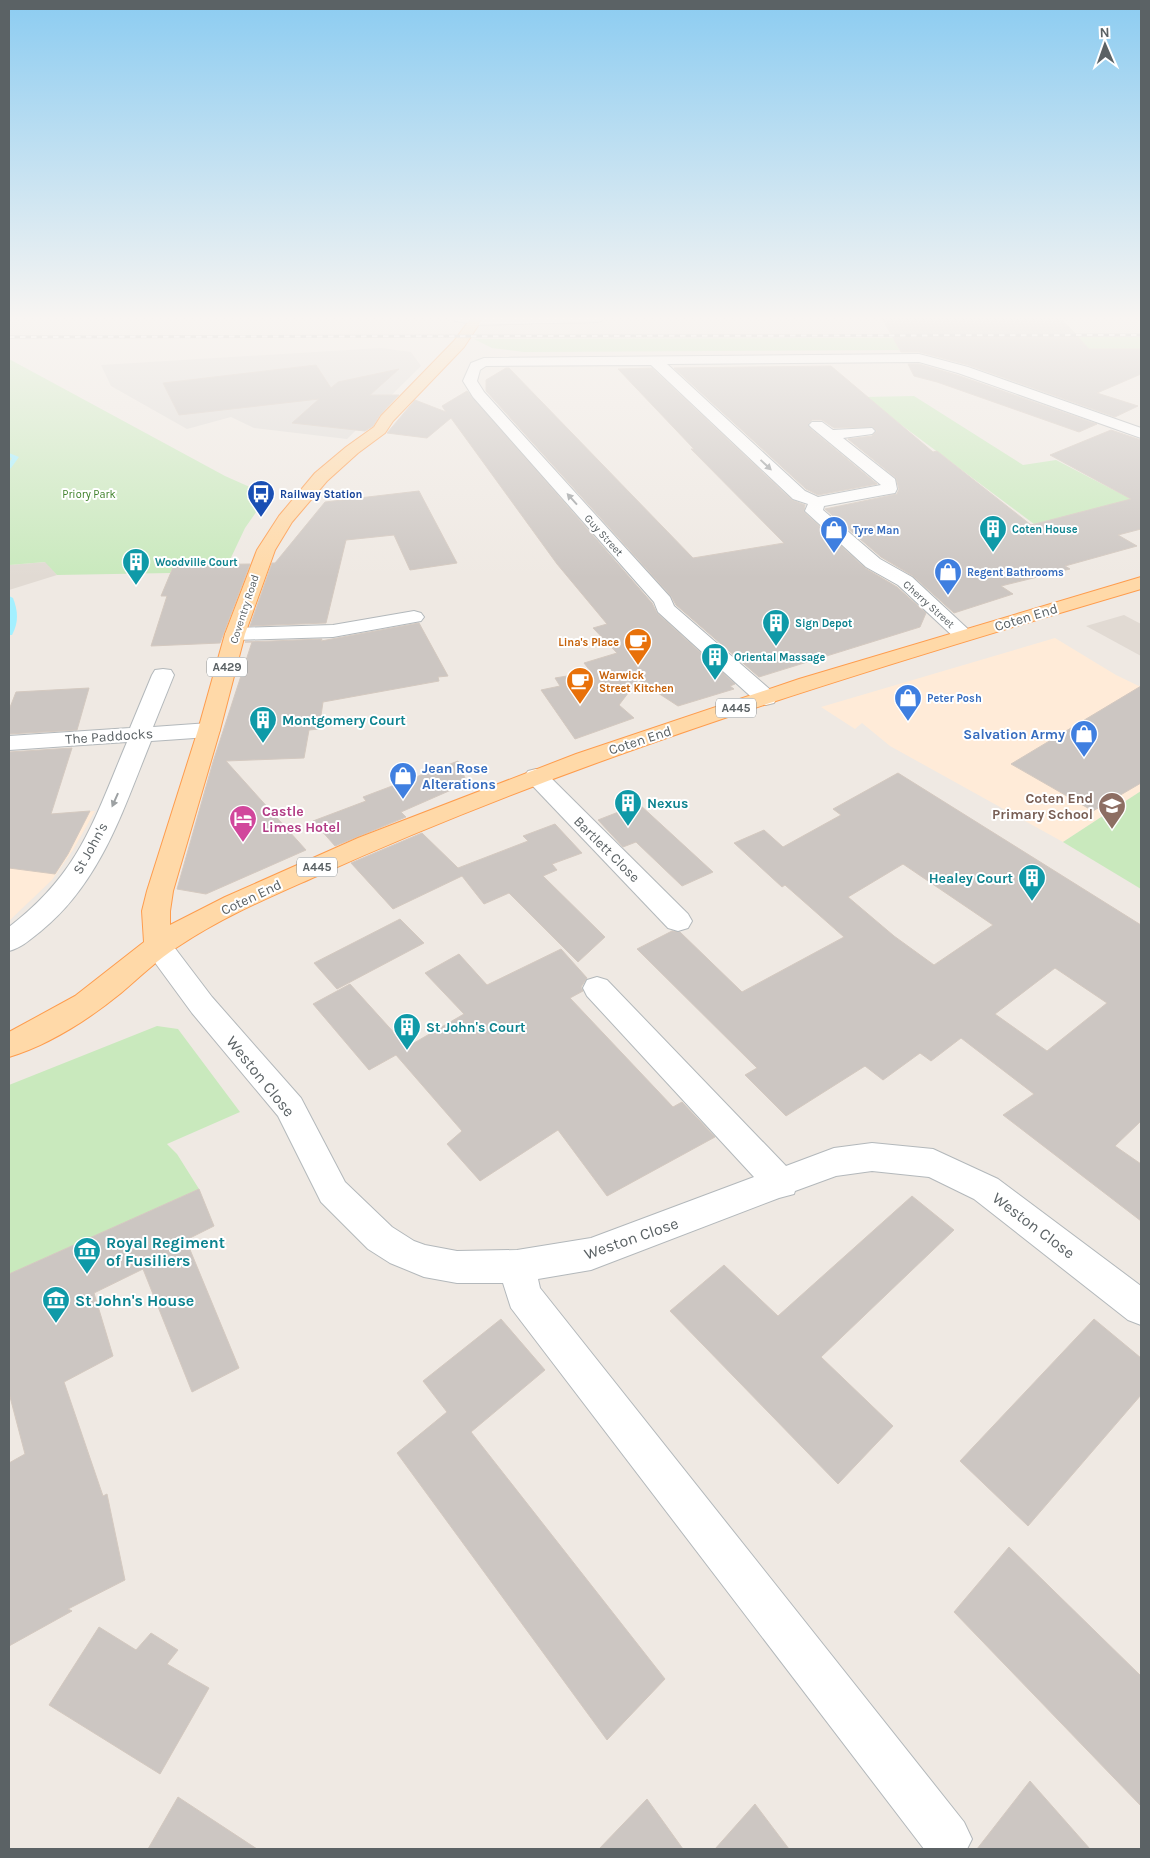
<svg xmlns="http://www.w3.org/2000/svg" width="1150" height="1858" font-family="Karla,sans-serif">
  <style>
    .commercial { fill: #ffebd8 }
    .industrial { fill: #dfdbd7 }
    .education { fill: #e1dad3 }
    .green { fill: #c9e9bd }
    .lines { fill: none; stroke-linecap: round; stroke-linejoin: round }
    .stream { fill: #a3f0ff; fill-rule: evenodd }
    .building { fill: #ccc6c2; stroke: #d4c9c0; fill-rule: evenodd }
    .street-casing { stroke: #b3b8bb; stroke-width: 2 }
    .secondary-casing { stroke: #b2b9bc; stroke-width: 2 }
    .primary-casing { stroke: #fe9c4d; stroke-width: 2 }
    .street { fill: #fff; fill-rule: evenodd }
    .secondary { fill: #fff; fill-rule: evenodd }
    .primary { fill: #ffd9a8; fill-rule: evenodd }
    .rail-casing { stroke: #b2b3b4; stroke-width: 3 }
    .rail { stroke: #fff; stroke-width: 2; stroke-dasharray: 5.5; stroke-linecap: butt }
    .oneway { fill: #9da1a3 }
    .labels { text-anchor: middle; stroke-width: 4; stroke-linejoin: round; paint-order: stroke }
    .far-park-label { font-size: 11px; fill: #40822c; stroke: #fff }
    .far-transit-label { font-size: 11px; font-weight: bold; fill: #164399; stroke: #fff; text-anchor: start }
    .far-culture-label { font-size: 11px; font-weight: bold; fill: #0d838f; stroke: #fff; text-anchor: start }
    .far-shop-label { font-size: 11px; font-weight: bold; fill: #366cbe; stroke: #fff; text-anchor: start }
    .far-street-label { font-size: 11px; fill: #5b6265; stroke: #fff }
    .far-food-label { font-size: 11px; font-weight: bold; fill: #c56008; stroke: #fff; text-anchor: end }
    .shield { fill: #fff; stroke: #8c9193; stroke-width: 1 }
    .shield-label { font-size: 12px; font-weight: bold; fill: #5b6265 }
    .street-label { font-size: 14px; fill: #5b6265; stroke: #fff }
    .culture-label { font-size: 14px; font-weight: bold; fill: #0d838f; stroke: #fff; text-anchor: start }
    .shop-label { font-size: 14px; font-weight: bold; fill: #366cbe; stroke: #fff; text-anchor: end }
    .education-label { font-size: 14px; font-weight: bold; fill: #785e54; stroke: #fff; text-anchor: end }
    .hotel-label { font-size: 14px; font-weight: bold; fill: #b23c85; stroke: #fff; text-anchor: start }
    .near-street-label { font-size: 16px; fill: #5b6265; stroke: #fff }
    .near-culture-label { font-size: 16px; font-weight: bold; fill: #0d838f; stroke: #fff; text-anchor: start }
  </style>
  <rect width="100%" height="100%" fill="#efe9e3"/>
  <g class="commercial">
    <polygon points="1055,638 1116,675 1141,687 1141,791 1063,842 890,746 862,723 855,729 821,707"/>
    <polygon points="95,811 73,850 52,880 9,921 9,817"/>
  </g>
  <polygon class="industrial" points="381,348 411,352 421,366 347,439 254,428 231,417 187,429 111,386 101,365"/>
  <g class="education">
    <polygon points="46,562 57,575 9,590 9,565"/>
    <polygon points="1124,615 1141,624 1141,656 1086,626"/>
  </g>
  <g class="green">
    <polygon points="1141,337 1141,349 524,352 492,348 474,339"/>
    <polygon points="9,359 225,476 268,495 245,528 228,564 174,565 170,573 57,575 45,562 9,565"/>
    <polygon points="914,396 1023,465 1056,460 1133,500 1034,524 864,397"/>
    <polygon points="1141,791 1141,889 1063,842"/>
    <polygon points="157,1026 178,1029 240,1112 167,1144 177,1154 199,1189 9,1274 9,1085"/>
  </g>
  <g class="lines">
    <g class="stream">
      <polygon points="9,453 19,457 11,468 9,469 9,463 12,458 9,457"/>
      <path d="M9 596 13 598C18 611 19 622 12 635H9Z"/>
    </g>
  </g>
  <g class="building">
    <polygon points="882,318 1061,318 1089,349 1141,349 1141,374 1097,393 1138,406 1115,417 968,365 919,352 901,352"/>
    <polygon points="908,364 919,364 957,375 1097,424 1079,432 937,382 914,376"/>
    <polygon points="316,365 331,388 338,382 399,369 370,395 399,395 380,415 373,426 365,431 292,423 319,399 179,415 163,383"/>
    <polygon points="831,366 933,452 937,451 1031,525 1131,499 1050,455 1111,430 1141,440 1141,529 1118,535 1137,546 1065,566 1070,569 1001,586 1013,594 954,613 913,576 881,557 825,509 897,494 899,489 896,478 848,439 872,436 877,431 873,427 834,428 822,420 812,420 808,424 811,429 877,484 818,495 806,489 674,368"/>
    <polygon points="506,368 509,368 693,558 784,543 691,449 694,449 618,369 652,368 792,500 805,505 804,512 865,568 897,587 926,613 920,627 759,677 676,605 671,596 486,391 486,380"/>
    <polygon points="467,391 652,603 657,613 735,684 730,686 734,689 678,706 638,680 619,705 634,718 575,739 541,690 560,686 555,678 591,672 584,663 617,653 593,628 607,624 557,564 451,418 427,438 387,433 415,400 446,412 442,406"/>
    <polygon points="419,491 457,563 410,570 394,535 346,540 326,623 250,626 272,563 275,563 325,502"/>
    <polygon points="250,564 220,643 151,646 167,596 161,596 174,565"/>
    <polygon points="419,623 448,676 438,677 439,681 323,702 319,729 309,730 304,758 226,761 306,850 206,894 177,889 213,762 252,642 245,642 322,639 321,641"/>
    <polygon points="1141,686 1141,783 1093,811 1011,764"/>
    <polygon points="89,688 77,730 9,734 9,710 16,692"/>
    <polygon points="72,748 51,814 90,811 68,854 55,874 9,868 9,752"/>
    <polygon points="458,761 467,783 401,812 406,817 335,846 313,821 366,801 363,797"/>
    <path d="M898 773 1141 925V1121L1115 1146 1141 1164V1221L1003 1115 1034 1094 961 1038 931 1061 920 1053 883 1080 865 1066 786 1116 745 1075 757 1068 637 949 672 931 680 932 742 992 844 937 785 885 782 887 734 843 764 830 783 847 841 815 833 809ZM903 864 993 925 934 965 894 936 848 897ZM1055 968 1107 1003 1047 1051 995 1014Z"/>
    <polygon points="639,804 713,872 682,886 636,842 623,847 598,820"/>
    <polygon points="555,824 582,853 552,864 557,870 543,876 605,937 578,962 509,893 484,904 462,876 393,909 351,863 422,833 458,868 528,841 523,836"/>
    <polygon points="400,919 424,943 337,989 314,963"/>
    <polygon points="561,949 587,978 581,987 583,991 570,998 673,1107 682,1102 715,1137 607,1196 558,1130 480,1181 447,1144 462,1131 396,1055 369,1070 313,1004 350,984 407,1047 464,1014 425,973 459,954 487,985"/>
    <polygon points="199,1189 214,1226 186,1240 239,1368 192,1392 143,1269 94,1293 113,1356 64,1382 103,1496 107,1494 125,1580 68,1609 72,1611 9,1646 9,1463 25,1454 9,1393 9,1274"/>
    <polygon points="912,1196 954,1230 821,1357 893,1426 838,1484 670,1311 724,1265 778,1316"/>
    <polygon points="501,1319 545,1370 471,1432 665,1679 607,1740 397,1453 447,1412 423,1381"/>
    <polygon points="1094,1319 1141,1358 1141,1395 1028,1526 960,1461"/>
    <polygon points="1009,1547 1141,1676 1141,1806 954,1612"/>
    <polygon points="99,1627 136,1650 151,1633 178,1650 167,1664 209,1688 160,1774 49,1705"/>
    <polygon points="1030,1781 1090,1849 977,1849"/>
    <polygon points="178,1797 257,1849 148,1849"/>
    <polygon points="647,1799 683,1849 599,1849"/>
    <polygon points="755,1804 789,1849 715,1849"/>
  </g>
  <g class="lines">
    <defs>
      <g id="street">
        <polygon points="473,318 605,318 599,322 468,325 467,322"/>
        <polygon points="919,354 968,367 1141,428 1141,438 958,373 919,362 667,364 805,491 818,497 881,485 812,428 809,425 812,422 822,422 833,430 872,428 875,431 872,434 843,438 895,479 897,489 895,493 889,494 824,506 823,510 880,559 912,577 970,631 973,635 970,639 963,641 956,639 898,585 866,567 805,511 808,504 793,499 651,365 486,366 480,370 477,381 484,392 670,597 674,606 774,693 777,698 774,703 766,705 758,703 658,612 654,602 473,397 463,381 471,363 484,358"/>
        <polygon points="414,611 421,613 424,617 421,621 333,637 235,640 228,638 225,634 228,630 235,628 333,625"/>
        <path d="M163 669 171 670 174 675 153 727 209 723 217 725 220 730 217 735 209 737 151 741C123 810 101 882 41 931 31 939 21 948 9 951V927C80 873 94 820 127 742L9 750V736L130 728 152 675 155 670Z"/>
        <polygon points="536,769 544,771 688,914 692,921 688,928 678,931 668,928 528,781 524,776 528,771"/>
        <polygon points="158,936 168,939 212,997 301,1098 345,1182 392,1227 414,1241 425,1245 457,1251 517,1250 591,1238 754,1177 587,996 583,988 587,980 597,977 607,980 786,1166 834,1148 872,1143 933,1149 998,1179 1141,1286 1141,1325 1128,1320 974,1199 929,1177 872,1171 836,1176 795,1191 794,1194 779,1198 591,1270 538,1279 540,1288 964,1822 972,1839 967,1849 924,1849 511,1308 503,1283 457,1283 424,1277 390,1263 368,1249 321,1202 278,1116 192,1013 148,953 144,946 148,939"/>
      </g>
      <polygon id="secondary" points="454,318 480,318 481,320 475,324 455,321"/>
      <path id="primary" d="M471 318H483L464 347 393 421 385 433 358 453 327 481 292 522 275 550 245 634 220 730 173 891 170 911V925L225 897 358 838 576 754 799 679 1141 577V589C862 671 583 756 317 876 270 897 222 917 179 946 158 959 140 977 121 993 89 1019 49 1045 9 1057V1032L75 996 144 942 142 911 147 891 198 730 225 634 257 550 279 516 315 473 346 447 374 427 381 416 454 341Z"/>
    </defs>
    <use href="#street" class="street-casing"/>
    <use href="#secondary" class="secondary-casing"/>
    <use href="#primary" class="primary-casing"/>
    <use href="#street" class="street"/>
    <use href="#secondary" class="secondary"/>
    <use href="#primary" class="primary"/>
    <defs>
      <polyline id="rail" points="9,337 1141,335"/>
    </defs>
    <use href="#rail" class="rail-casing"/>
    <use href="#rail" class="rail"/>
  </g>
  <defs><path id="oneway-solid" d="M-6-.8H1V-3.2L6.5 0L1 3.2V.8H-6Z" transform="scale(1.25)"/></defs>
  <g class="oneway">
    <use href="#oneway-solid" transform="translate(766 465) rotate(43)"/>
    <use href="#oneway-solid" transform="translate(572 499) rotate(-132)"/>
    <use href="#oneway-solid" transform="translate(115 800) rotate(114)"/>
  </g>
  <linearGradient id="sky" x2="0" y2="1"><stop stop-color="#8cccf1"/><stop offset="0.55" stop-color="#f8f5f2"/><stop offset="1" stop-color="#f8f5f2" stop-opacity="0"/></linearGradient>
  <rect width="1150" height="578" fill="url(#sky)"/>
  <defs>
    <symbol id="bus-pin" viewBox="-11 -11 22 30"><path d="M0 17L-7.5 6A9.5 9.5 0 1 1 7.5 6Z" fill="#1a4fb4" stroke="#fff"/><path d="M-5-6H5V4H4V6H2V4H-2V6H-4V4H-5ZM-3.5-4V0h7V-4ZM-3.5 1.2v1.5H-2V1.2ZM2 1.2v1.5H3.5V1.2Z" fill="#fff"/></symbol>
    <symbol id="building-pin" viewBox="-11 -11 22 30"><path d="M0 17L-7.5 6A9.5 9.5 0 1 1 7.5 6Z" fill="#0f9aa8" stroke="#fff"/><path d="M-4-6H4V6H1V3H-1V6H-4ZM-2.5-4.3h1.7v1.8h-1.7ZM.8-4.3h1.7v1.8H.8ZM-2.5-1h1.7V.8h-1.7ZM.8-1h1.7V.8H.8Z" fill="#fff"/></symbol>
    <symbol id="shop-pin" viewBox="-11 -11 22 30"><path d="M0 17L-7.5 6A9.5 9.5 0 1 1 7.5 6Z" fill="#3f7fe0" stroke="#fff"/><path d="M-5-2.5h2.3a2.7 3.5 0 0 1 5.4 0H5L5.5 6h-11ZM-1.5-2.5h3a1.5 2.3 0 0 0-3 0Z" fill="#fff"/></symbol>
    <symbol id="cafe-pin" viewBox="-11 -11 22 30"><path d="M0 17L-7.5 6A9.5 9.5 0 1 1 7.5 6Z" fill="#e8710a" stroke="#fff"/><path d="M-5.5-4.5H6V0H3Q3 3.5 0 3.5H-2.5Q-5.5 3.5-5.5 0ZM3-3.2v2h1.7v-2ZM-6 4.5H4V6H-6Z" fill="#fff"/></symbol>
    <symbol id="school-pin" viewBox="-11 -11 22 30"><path d="M0 17L-7.5 6A9.5 9.5 0 1 1 7.5 6Z" fill="#8d6e63" stroke="#fff"/><path d="M0-5L7-2L0 1L-7-2ZM-4 1L0 2.5L4 1V4Q0 6-4 4Z" fill="#fff"/></symbol>
    <symbol id="hotel-pin" viewBox="-11 -11 22 30"><path d="M0 17L-7.5 6A9.5 9.5 0 1 1 7.5 6Z" fill="#d1479c" stroke="#fff"/><path d="M-6-4.5h1.5V1H6V5H4.5V3h-9V5H-6ZM-4 0a1.8 1.8 0 1 1 3.6 0ZM.5 0V-2.5h3Q6-2.5 6 0Z" fill="#fff"/></symbol>
    <symbol id="museum-pin" viewBox="-11 -11 22 30"><path d="M0 17L-7.5 6A9.5 9.5 0 1 1 7.5 6Z" fill="#0f9aa8" stroke="#fff"/><path d="M0-6L6-3V-2H-6V-3ZM-5-1h2V3h-2ZM-1-1h2V3h-2ZM3-1h2V3H3ZM-6 4H6V6H-6Z" fill="#fff"/></symbol>
  </defs>
  <g fill-rule="evenodd">
    <use href="#bus-pin" x="245" y="478" width="32" height="43"/>
    <use href="#building-pin" x="977" y="513" width="32" height="43"/>
    <use href="#shop-pin" x="818" y="514" width="32" height="43"/>
    <use href="#building-pin" x="120" y="546" width="32" height="43"/>
    <use href="#shop-pin" x="932" y="556" width="32" height="43"/>
    <use href="#building-pin" x="760" y="607" width="32" height="43"/>
    <use href="#cafe-pin" x="622" y="626" width="32" height="43"/>
    <use href="#building-pin" x="699" y="641" width="32" height="43"/>
    <use href="#cafe-pin" x="564" y="665" width="32" height="43"/>
    <use href="#shop-pin" x="892" y="682" width="32" height="43"/>
    <use href="#building-pin" x="247" y="704" width="32" height="43"/>
    <use href="#shop-pin" x="1068" y="718" width="32" height="43"/>
    <use href="#shop-pin" x="387" y="760" width="32" height="43"/>
    <use href="#building-pin" x="612" y="787" width="32" height="43"/>
    <use href="#school-pin" x="1096" y="790" width="32" height="43"/>
    <use href="#hotel-pin" x="227" y="803" width="32" height="43"/>
    <use href="#building-pin" x="1016" y="862" width="32" height="43"/>
    <use href="#building-pin" x="391" y="1011" width="32" height="43"/>
    <use href="#museum-pin" x="71" y="1235" width="32" height="43"/>
    <use href="#museum-pin" x="40" y="1284" width="32" height="43"/>
  </g>
  <g class="labels">
    <g class="far-park-label">
      <text x="89" y="498">Priory Park</text>
    </g>
    <g class="far-transit-label">
      <text x="280" y="498">Railway Station</text>
    </g>
    <g class="far-culture-label">
      <text x="1012" y="533">Coten House</text>
      <text x="155" y="566">Woodville Court</text>
      <text x="795" y="627">Sign Depot</text>
      <text x="734" y="661">Oriental Massage</text>
    </g>
    <g class="far-shop-label">
      <text x="853" y="534">Tyre Man</text>
      <text x="967" y="576">Regent Bathrooms</text>
      <text x="927" y="702">Peter Posh</text>
    </g>
    <g class="far-street-label">
      <text transform="translate(604 535) rotate(48)" y="4">Guy Street</text>
      <text transform="translate(929 604) rotate(42)" y="4">Cherry Street</text>
      <text transform="translate(244 609) rotate(-72)" y="4">Coventry Road</text>
    </g>
    <g class="far-food-label">
      <text x="619" y="646">Lina's Place</text>
      <text x="599" y="679" text-anchor="start">Warwick<tspan x="599" dy="13">Street Kitchen</tspan></text>
    </g>
    <g class="shield">
      <rect x="207" y="657.5" width="40" height="19" rx="4"/>
      <rect x="716" y="698.5" width="40" height="19" rx="4"/>
      <rect x="297" y="857.5" width="40" height="19" rx="4"/>
    </g>
    <g class="shield-label">
      <text x="227" y="671">A429</text>
      <text x="736" y="712">A445</text>
      <text x="317" y="871">A445</text>
    </g>
    <g class="street-label">
      <text transform="translate(1026 617) rotate(-17)" y="5">Coten End</text>
      <text transform="translate(109 736) rotate(-4)" y="5">The Paddocks</text>
      <text transform="translate(640 740) rotate(-18)" y="5">Coten End</text>
      <text transform="translate(90 848) rotate(-61)" y="5">St John's</text>
      <text transform="translate(607 849) rotate(45)" y="5">Bartlett Close</text>
      <text transform="translate(251 897) rotate(-25)" y="5">Coten End</text>
    </g>
    <g class="culture-label">
      <text x="282" y="725">Montgomery Court</text>
      <text x="647" y="808">Nexus</text>
      <text x="1013" y="883" text-anchor="end">Healey Court</text>
      <text x="426" y="1032">St John's Court</text>
    </g>
    <g class="shop-label">
      <text x="1065" y="739">Salvation Army</text>
      <text x="422" y="773" text-anchor="start">Jean Rose<tspan x="422" dy="16">Alterations</tspan></text>
    </g>
    <g class="education-label">
      <text x="1093" y="803">Coten End<tspan x="1093" dy="16">Primary School</tspan></text>
    </g>
    <g class="hotel-label">
      <text x="262" y="816">Castle<tspan x="262" dy="16">Limes Hotel</tspan></text>
    </g>
    <g class="near-street-label">
      <text transform="translate(261 1076) rotate(51)" y="6">Weston Close</text>
      <text transform="translate(1034 1225) rotate(37)" y="6">Weston Close</text>
      <text transform="translate(631 1238) rotate(-19)" y="6">Weston Close</text>
    </g>
    <g class="near-culture-label">
      <text x="106" y="1248">Royal Regiment<tspan x="106" dy="18">of Fusiliers</tspan></text>
      <text x="75" y="1306">St John's House</text>
    </g>
  </g>
  <rect width="1150" height="1858" fill="none" stroke="#5b6265" stroke-width="20"/>
  <g transform="translate(1105 45) rotate(358)" stroke="#ffffff" stroke-width="4" paint-order="stroke">
  <path d="M0-4L9 19L0 12L-9 19Z" fill="#5b6265"/>
  <text y="-8" font-size="14" font-weight="bold" text-anchor="middle" fill="#5b6265">N</text>
  </g>
</svg>
